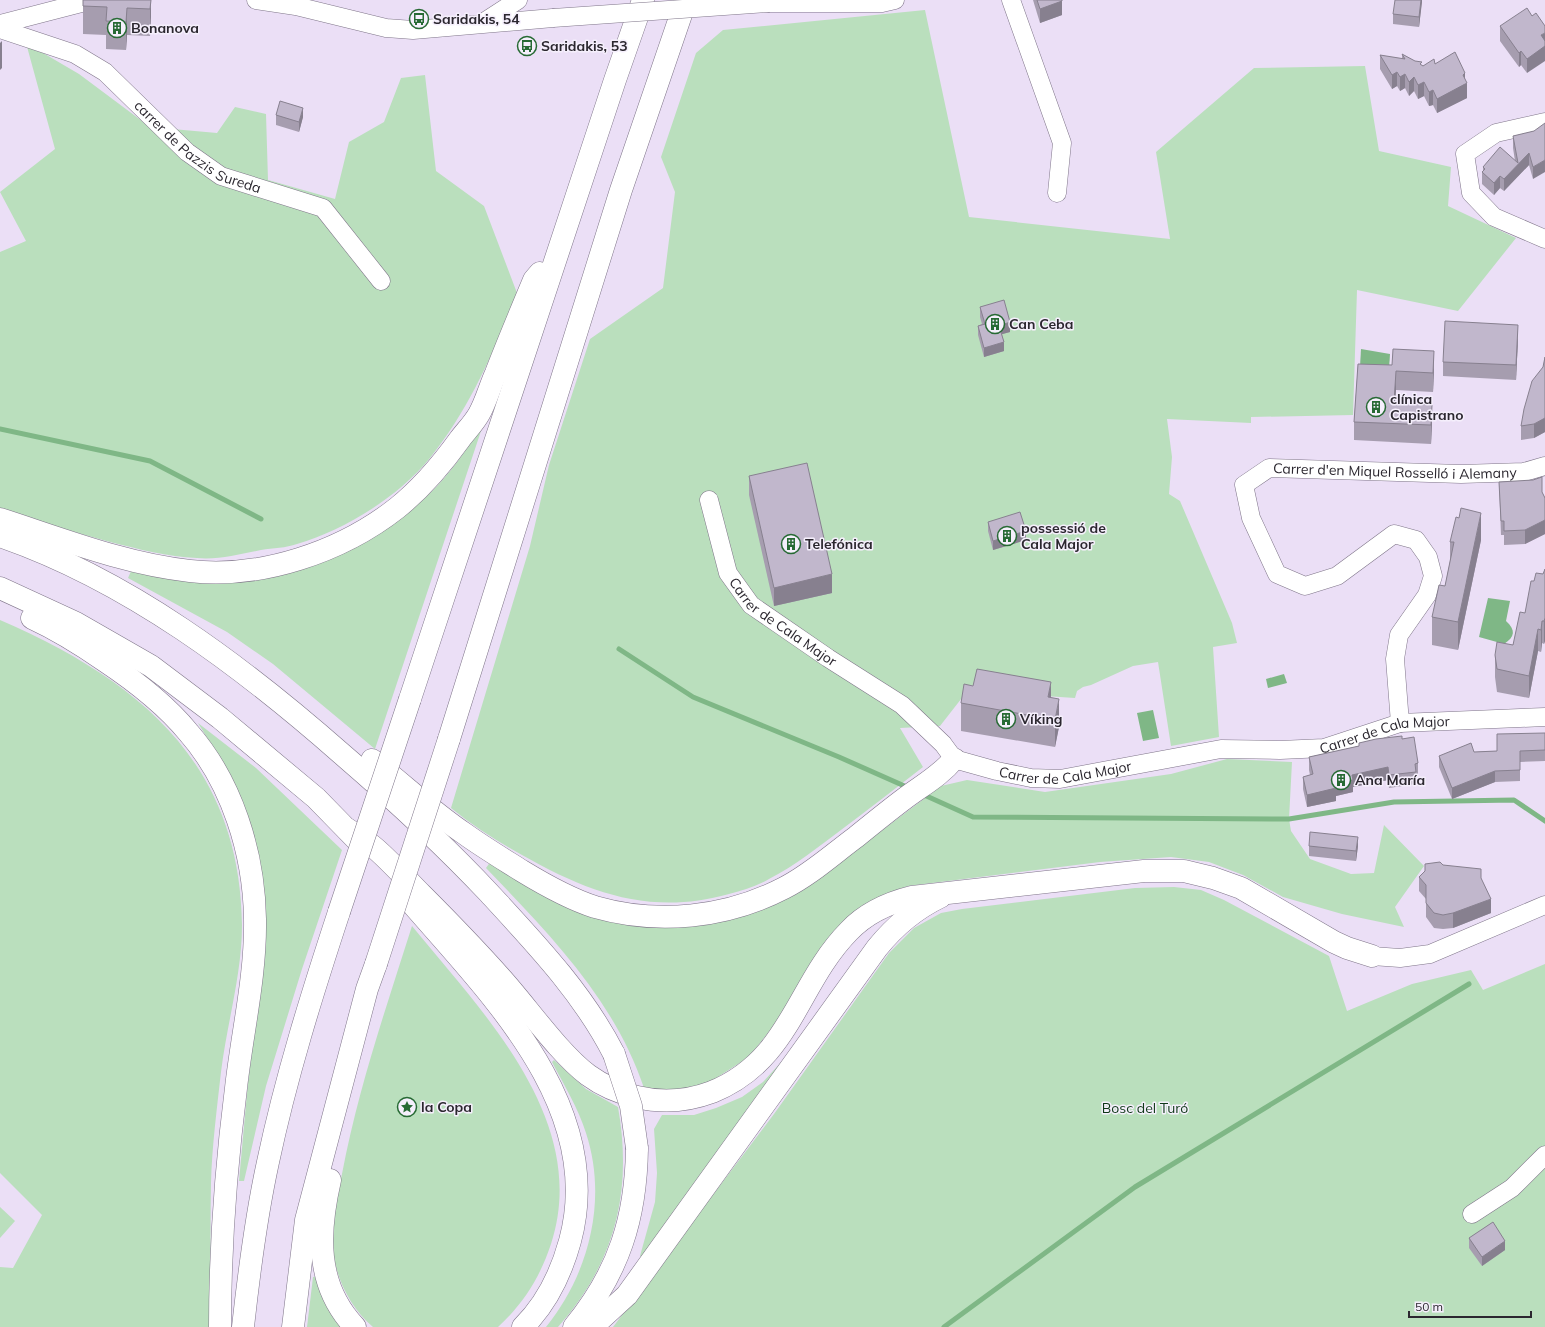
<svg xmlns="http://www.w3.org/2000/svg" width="1545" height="1327" font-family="Mulish,sans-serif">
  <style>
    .green { fill: #badfbd }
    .water { fill: #7fb786 }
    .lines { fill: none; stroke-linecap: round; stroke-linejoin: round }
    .stream { stroke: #7fb786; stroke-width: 5 }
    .minor-casing { stroke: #7f7589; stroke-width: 19 }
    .highway-casing { stroke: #7f7589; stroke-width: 23 }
    .minor { stroke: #fff; stroke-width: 18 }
    .highway { stroke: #fff; stroke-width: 22 }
    .minor-bridge-casing { stroke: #7f7589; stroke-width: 19; stroke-linecap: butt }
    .highway-bridge-casing { stroke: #7f7589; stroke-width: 23; stroke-linecap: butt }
    .minor-bridge { stroke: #fff; stroke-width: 18 }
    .highway-bridge { stroke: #fff; stroke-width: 22 }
    .wall { fill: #a69daf }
    .shaded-wall { fill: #87808f }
    .building { fill: #c1b7cc; stroke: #87808f }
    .labels { text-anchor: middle; stroke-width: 3; stroke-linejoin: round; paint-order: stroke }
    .poi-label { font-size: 14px; font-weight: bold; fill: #2b272f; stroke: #f5effc; text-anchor: start }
    .street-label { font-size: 14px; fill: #2b272f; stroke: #f5effc }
    .park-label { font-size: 14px; fill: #0f3918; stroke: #f5effc }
  </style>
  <rect width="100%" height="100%" fill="#ebdff6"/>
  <g class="green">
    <path d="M925 10 969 217 1170 239 1156 152 1254 68 1365 66 1379 151 1451 167 1448 206 1516 238 1458 311 1357 290 1353 415 1251 417V423L1167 419 1172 457 1169 494 1180 501 1232 623 1237 643 1213 647 1219 737 1171 746 1158 662 1133 666 1091 685 1083 687 1077 691 1075 698 1030 695 972 685 940 726 900 728 923 767C896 788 869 809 841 830 818 847 795 866 769 879 757 886 743 890 729 894 651 916 589 893 522 855 497 841 473 826 451 808L530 546 549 465 590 339 663 288 675 192 661 157 696 53 723 30Z"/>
    <path d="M26 43 79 74 150 127 217 133 235 107 266 114 268 180 335 199 349 142 384 122 401 78 425 75 436 171 484 206 517 293C495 350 469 410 430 458 398 497 345 530 297 544 286 548 273 548 261 550 240 554 219 560 197 558 167 557 139 549 110 542 73 532 36 521 0 509V252L26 241 0 192 55 149Z"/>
    <path d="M483 425 375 749 273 664 227 632 128 578 132 569C157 574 182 580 207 583 232 585 257 579 282 573 346 558 391 533 438 485 455 467 469 445 483 425Z"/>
    <path d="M0 620C138 680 240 762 242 925 242 974 227 1023 221 1072 217 1108 212 1146 211 1183 210 1231 211 1279 211 1327H0V1267L13 1268 42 1215 0 1173Z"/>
    <polygon points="198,723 256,768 342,850 302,969 266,1086 244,1181 239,1181 248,1082 262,970 222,762"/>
    <path d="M1227 759 1292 762 1289 819 1291 831 1310 859 1351 874 1374 873 1384 825 1424 866 1395 907 1404 927 1342 914 1283 897 1243 875 1209 862 1171 857 1100 862 908 886 891 892 872 901 749 1057 713 1080 699 1086 678 1091 644 1088C614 999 549 934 486 868L491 861 625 923 812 883 941 786 967 780 1045 792 1171 774Z"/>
    <polygon points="1174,887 1201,890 1224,900 1329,956 1347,1011 1412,984 1471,970 1483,990 1545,964 1545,1327 613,1327 774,1114 889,953 914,928 941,913 962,909 1135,888"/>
    <path d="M412 926C483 1013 591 1121 551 1244 540 1277 524 1303 498 1327H373C349 1307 335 1276 332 1245 330 1222 337 1197 342 1174 358 1089 386 1008 412 926Z"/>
    <path d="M554 1060 586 1089 618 1107C633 1191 615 1263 558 1327H546C589 1274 608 1200 586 1133 578 1108 564 1085 552 1062Z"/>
    <polygon points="783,1060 643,1258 640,1256 655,1202 657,1173 654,1129 662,1115 694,1115 716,1108 742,1097 763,1082"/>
    <polygon points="0,1207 15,1221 0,1238"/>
    <polygon points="318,1276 345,1327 307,1327 313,1277"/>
  </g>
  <g class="water">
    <polygon points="1361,349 1390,354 1389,369 1360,367"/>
    <path d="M1488 598 1510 601 1506 621C1516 630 1515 637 1504 644L1479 637Z"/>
    <polygon points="1284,674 1287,683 1268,688 1266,679"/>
    <polygon points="1153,710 1159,738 1143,741 1137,713"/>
  </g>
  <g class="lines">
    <g class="stream">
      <polyline points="0,429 150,461 261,519"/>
      <polyline points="619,649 693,697 839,757 909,788"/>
      <polyline points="922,794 973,817 1289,819 1394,802 1514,800 1545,821"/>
      <polyline points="944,1327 1135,1187 1469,984"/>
    </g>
    <defs>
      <g id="minor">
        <polyline points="256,0 296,6 386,28 413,30 553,18"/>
        <polyline points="1011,0 1062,143 1057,193"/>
        <polyline points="769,3 882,3 895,0"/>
        <polyline points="484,22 518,0"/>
        <polyline points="0,24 93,0"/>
        <path id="s1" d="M0 29 75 54 105 72 187 152 221 176 323 208 381 281"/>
        <polyline points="1545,122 1496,133 1465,154 1471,193 1494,217 1545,239"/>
        <path id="s2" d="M709 500 728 573 751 605 828 658 902 705 943 744 954 759 997 771 1031 778 1060 779 1221 749 1280 750 1324 748 1400 723 1545 717"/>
        <path id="s3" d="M1400 723 1395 659 1399 635 1427 595 1433 576 1428 557 1416 540 1394 534 1337 576 1305 586 1277 574 1251 518 1244 485 1269 468 1461 474 1524 472 1545 466"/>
        <polyline points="1372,956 1400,958 1430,954 1545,905"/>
        <polyline points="1472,1214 1512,1188 1545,1155"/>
      </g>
      <g id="highway">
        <path d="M0 519C62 539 125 564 190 571 261 579 341 552 397 508 422 488 442 464 460 439 466 431 474 423 479 414 486 402 490 386 496 373 508 342 521 311 534 280L540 273"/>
        <path d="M0 536C128 580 243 667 343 755 394 799 443 844 489 893 535 943 583 993 614 1054"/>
        <polyline points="0,588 76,623 151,666 220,718 316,798 357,840"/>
        <path d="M32 618C58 630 82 645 105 661 135 681 165 704 188 732 232 782 254 853 255 919 256 976 242 1033 236 1088 226 1167 220 1247 220 1327"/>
        <polyline points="410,699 615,80 643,0"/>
        <polyline points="449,739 621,190 686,0"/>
        <path d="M372 760C403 784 432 812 465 834 483 847 503 859 522 871 545 885 570 899 595 907 658 925 726 918 784 888 810 875 833 854 856 837 872 824 888 811 904 799 921 786 940 776 954 759"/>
        <path d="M347 829C357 835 367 841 376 849 392 863 407 880 422 895 449 922 476 950 501 978 528 1008 558 1052 588 1075 603 1086 620 1093 637 1097 662 1103 688 1101 712 1092 791 1060 796 985 849 931 866 913 888 903 912 897L1144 871H1184L1213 878 1241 888 1334 942 1347 948 1372 956"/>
        <path d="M414 906C493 997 606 1109 570 1241 561 1274 547 1303 523 1327"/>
        <path d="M330 1180C318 1232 315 1285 355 1327"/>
        <path d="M243 1327C249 1272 256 1217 268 1162 286 1077 312 994 339 912"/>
        <polyline points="293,1327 306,1220 367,989 376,964"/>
        <path d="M574 1327C619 1272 636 1218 637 1148"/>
        <path d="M592 1327 627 1295 877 948C894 927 915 909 940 897"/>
      </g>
    </defs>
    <use href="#minor" class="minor-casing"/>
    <use href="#highway" class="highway-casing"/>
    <use href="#minor" class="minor"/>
    <use href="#highway" class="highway"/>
    <defs>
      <polyline id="minor-bridge" points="553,18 769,3"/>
      <g id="highway-bridge">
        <polyline points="339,912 410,699"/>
        <polyline points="376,964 449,739"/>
        <polyline points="614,1054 631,1106 637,1148"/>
      </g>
    </defs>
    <use href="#minor-bridge" class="minor-bridge-casing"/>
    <use href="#highway-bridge" class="highway-bridge-casing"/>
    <use href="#minor-bridge" class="minor-bridge"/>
    <use href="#highway-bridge" class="highway-bridge"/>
  </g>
  <g class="wall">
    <polygon points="151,0 150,36 127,35 126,50 106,49 106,35 83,34 83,6"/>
    <polygon points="1033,0 1062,0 1062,15 1040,23"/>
    <polygon points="1422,0 1419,27 1393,24 1393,14"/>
    <polygon points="1532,16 1527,73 1521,65 1519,67 1500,41 1500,26"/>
    <polygon points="1402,54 1423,66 1435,64 1465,80 1467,98 1437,113 1433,105 1429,106 1424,96 1418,99 1414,91 1409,96 1405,88 1400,91 1397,86 1392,89 1380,69 1380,55 1402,59"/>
    <polygon points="276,115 303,117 299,132 276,125"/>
    <polygon points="1534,131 1533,179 1529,165 1504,191 1500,188 1494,195 1482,184 1482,172 1483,171 1483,167 1515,161 1513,148 1513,136"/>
    <polygon points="980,307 1010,332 1002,334 1004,351 984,357 978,335 978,326 982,324 980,317"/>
    <polygon points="1518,339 1516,380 1443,376 1443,362"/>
    <polygon points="1545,357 1545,432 1534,438 1521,440 1521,426 1543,367"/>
    <polygon points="1358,364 1434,369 1433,392 1396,390 1395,403 1432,423 1431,444 1354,440 1354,422"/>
    <polygon points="749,476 832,593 774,606 749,495"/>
    <polygon points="1499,482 1542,492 1545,498 1545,534 1525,544 1504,545 1504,535 1501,535"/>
    <polygon points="988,522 1026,540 993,550 988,531"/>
    <polygon points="1481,540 1458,650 1432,645 1432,617 1445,586 1450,561 1450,542"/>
    <polygon points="1545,569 1545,641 1544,644 1542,643 1541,652 1538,651 1529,698 1497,692 1495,677 1495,655 1513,645 1525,613 1534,581 1543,574"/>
    <polygon points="1051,698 1059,727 1055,747 961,731 961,703"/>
    <polygon points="1545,733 1545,761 1520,762 1520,781 1495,782 1452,799 1439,767 1439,756 1474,752 1497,751"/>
    <polygon points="1402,739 1418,763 1418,776 1416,776 1416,784 1389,788 1388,780 1353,787 1353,792 1336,796 1336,801 1307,807 1303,789 1303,777 1310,775 1309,770 1309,757 1359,746 1359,743"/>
    <polygon points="1309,846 1358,846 1356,861 1309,856"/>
    <polygon points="1443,865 1481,878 1491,913 1453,928 1443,929 1434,928 1426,917 1426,899 1419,891 1419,877"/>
    <polygon points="1469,1238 1505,1250 1482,1266 1469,1248"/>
  </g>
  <g class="shaded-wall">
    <polygon points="151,0 151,17 150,36 150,9"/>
    <polygon points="1421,0 1422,0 1422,2 1419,27 1419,17"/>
    <polygon points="1062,1 1062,15 1040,23 1040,9"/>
    <polygon points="127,8 127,35 126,50 126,22"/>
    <polygon points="1545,33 1545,61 1527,73 1527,59 1541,35"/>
    <polygon points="2,41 2,68 0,70 0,43"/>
    <polygon points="1521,51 1521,65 1519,67 1519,53"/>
    <polygon points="1397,72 1397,86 1392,89 1392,75"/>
    <polygon points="1465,73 1465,84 1467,83 1467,98 1437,113 1437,99 1463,75"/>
    <polygon points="1405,74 1405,88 1400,91 1400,77"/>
    <polygon points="1414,77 1414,91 1409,96 1409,82"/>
    <polygon points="1424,82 1424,96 1418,99 1418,85"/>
    <polygon points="1433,90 1433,105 1429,106 1429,92"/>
    <polygon points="303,108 303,117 299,132 299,122"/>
    <polygon points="1529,153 1529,165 1504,191 1504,179"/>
    <polygon points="1545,160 1545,172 1533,179 1533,167"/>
    <polygon points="1500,176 1500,188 1494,195 1494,183"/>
    <polygon points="1010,322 1010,332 999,335 999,326"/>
    <polygon points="1518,325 1518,339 1516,380 1516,365"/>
    <polygon points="1004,342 1004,351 984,357 984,348"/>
    <polygon points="1434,351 1434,369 1433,392 1433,373"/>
    <polygon points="1396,371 1396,390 1394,421 1394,402"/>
    <polygon points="1432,405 1432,423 1431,444 1431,425"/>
    <polygon points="1545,418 1545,432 1534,438 1534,424"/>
    <polygon points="1481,513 1481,540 1458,650 1458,622"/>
    <polygon points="1545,520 1545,534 1525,544 1525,530"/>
    <polygon points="1026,531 1026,540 993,550 993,541"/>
    <polygon points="832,574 832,593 774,606 774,588"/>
    <polygon points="1545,618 1545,641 1544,644 1544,621"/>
    <polygon points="1542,621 1542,643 1541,652 1541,630"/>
    <polygon points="1538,629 1538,651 1529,698 1529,676"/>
    <polygon points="1051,682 1051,710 1048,697"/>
    <polygon points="1059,699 1059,727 1055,747 1055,720"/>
    <polygon points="1388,767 1388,780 1353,787 1353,792 1336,796 1336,801 1307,807 1307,795 1335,784 1352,775"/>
    <polygon points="1495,771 1495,782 1452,799 1452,788"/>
    <polygon points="1358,837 1358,846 1356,861 1356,851"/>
    <polygon points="1491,899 1491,913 1453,928 1453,913"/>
    <polygon points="1505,1241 1505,1250 1482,1266 1482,1257"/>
  </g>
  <g class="building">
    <polygon points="83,0 151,0 150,9 127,8 126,22 106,21 107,7 83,6"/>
    <polygon points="1037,0 1062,0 1062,1 1040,9"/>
    <polygon points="1395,0 1421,0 1419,17 1393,14"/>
    <polygon points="1527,8 1532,16 1536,13 1545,26 1545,33 1541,35 1545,41 1545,46 1527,59 1521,51 1519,53 1500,26"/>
    <polygon points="1455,52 1465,73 1463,75 1467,83 1437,99 1433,90 1429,92 1424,82 1418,85 1414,77 1409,82 1405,74 1400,77 1397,72 1392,75 1380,55 1405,59 1402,54 1415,61 1422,62 1420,64 1423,66 1434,59 1435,64"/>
    <polygon points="280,101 303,108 299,122 276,115"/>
    <polygon points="1545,123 1545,160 1533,167 1529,153 1504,179 1500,176 1494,183 1482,172 1485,169 1483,167 1500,147 1518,163 1513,136 1534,131"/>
    <polygon points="1004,300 1010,322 999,326 1004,342 984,348 978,326 985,324 980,307"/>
    <polygon points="1445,321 1518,325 1516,365 1443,362"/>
    <polygon points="1393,349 1434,351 1433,373 1396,371 1394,402 1432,405 1431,425 1354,422 1358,364 1392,365"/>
    <polygon points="1545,357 1545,418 1534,424 1521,426 1524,409 1532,381 1543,367"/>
    <polygon points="807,463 832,574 774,588 749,476"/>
    <polygon points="1542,477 1542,492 1545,498 1545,520 1525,530 1504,531 1504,521 1501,521 1499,482 1533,480"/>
    <polygon points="1461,508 1481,513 1458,622 1432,617 1439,585 1445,586 1454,542 1450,542 1456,517 1459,518"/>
    <polygon points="1020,512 1026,531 993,541 988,522"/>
    <polygon points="1545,569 1545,618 1544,621 1542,621 1541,630 1538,629 1529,676 1497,669 1495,655 1497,642 1513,645 1520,612 1525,613 1531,581 1534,581 1536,573 1543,574"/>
    <polygon points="977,669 1051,682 1048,697 1059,699 1055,720 961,703 964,684 973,686"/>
    <polygon points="1545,733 1545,750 1520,751 1520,770 1495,771 1452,788 1439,756 1471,743 1474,752 1497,751 1497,734"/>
    <polygon points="1402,736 1402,739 1414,737 1418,763 1415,764 1416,772 1389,775 1388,767 1352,775 1353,780 1335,784 1336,788 1307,795 1303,777 1313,774 1309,757 1359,746 1359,743 1376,739"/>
    <polygon points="1310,832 1358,837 1356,851 1309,846"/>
    <polygon points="1440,862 1443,865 1481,869 1481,878 1491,899 1453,913 1443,915 1434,913 1426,903 1426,885 1419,877 1425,871 1425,864"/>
    <polygon points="1493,1222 1505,1241 1482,1257 1469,1238"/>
  </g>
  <defs>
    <symbol id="bus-ring" viewBox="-11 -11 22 22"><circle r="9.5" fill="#f5effc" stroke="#276a34" stroke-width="1.5"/><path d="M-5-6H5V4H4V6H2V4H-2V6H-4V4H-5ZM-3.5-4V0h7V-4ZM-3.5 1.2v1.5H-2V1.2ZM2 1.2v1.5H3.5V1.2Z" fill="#276a34"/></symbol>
    <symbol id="building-ring" viewBox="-11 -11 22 22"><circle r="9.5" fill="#f5effc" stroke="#276a34" stroke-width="1.5"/><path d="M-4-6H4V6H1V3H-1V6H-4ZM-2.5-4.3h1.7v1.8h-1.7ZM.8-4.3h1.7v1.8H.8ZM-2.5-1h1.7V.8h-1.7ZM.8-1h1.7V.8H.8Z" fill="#276a34"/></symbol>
    <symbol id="sight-ring" viewBox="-11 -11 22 22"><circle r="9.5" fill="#f5effc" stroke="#276a34" stroke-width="1.5"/><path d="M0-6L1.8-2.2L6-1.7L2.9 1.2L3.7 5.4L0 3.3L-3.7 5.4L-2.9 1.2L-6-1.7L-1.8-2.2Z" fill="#276a34"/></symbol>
  </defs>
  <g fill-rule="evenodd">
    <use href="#bus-ring" x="408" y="8" width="22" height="22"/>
    <use href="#building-ring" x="106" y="17" width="22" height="22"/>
    <use href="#bus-ring" x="516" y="35" width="22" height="22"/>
    <use href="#building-ring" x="984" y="313" width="22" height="22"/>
    <use href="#building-ring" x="1365" y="396" width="22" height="22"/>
    <use href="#building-ring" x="996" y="525" width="22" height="22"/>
    <use href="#building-ring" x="780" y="533" width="22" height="22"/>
    <use href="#building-ring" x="995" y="708" width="22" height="22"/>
    <use href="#building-ring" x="1330" y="769" width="22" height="22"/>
    <use href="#sight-ring" x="396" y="1096" width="22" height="22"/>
  </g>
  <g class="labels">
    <g class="poi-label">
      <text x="433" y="24">Saridakis, 54</text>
      <text x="131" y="33">Bonanova</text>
      <text x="541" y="51">Saridakis, 53</text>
      <text x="1009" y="329">Can Ceba</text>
      <text x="1390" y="404">clínica<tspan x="1390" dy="16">Capistrano</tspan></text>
      <text x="1021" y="533">possessió de<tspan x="1021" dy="16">Cala Major</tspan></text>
      <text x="805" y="549">Telefónica</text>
      <text x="1020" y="724">Víking</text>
      <text x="1355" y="785">Ana María</text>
      <text x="421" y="1112">la Copa</text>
    </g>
    <g class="street-label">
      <text dy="5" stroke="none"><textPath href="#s1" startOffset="235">carrer de Pazzis Sureda</textPath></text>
      <text dy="5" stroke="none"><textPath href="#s3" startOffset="607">Carrer d'en Miquel Rosselló i Alemany</textPath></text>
      <text dy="5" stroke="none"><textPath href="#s2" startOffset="150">Carrer de Cala Major</textPath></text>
      <text dy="5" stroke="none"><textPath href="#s2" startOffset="809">Carrer de Cala Major</textPath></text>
      <text dy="5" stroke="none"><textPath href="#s2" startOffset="485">Carrer de Cala Major</textPath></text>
    </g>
    <g class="park-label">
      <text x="1145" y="1113">Bosc del Turó</text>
    </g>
  </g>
  <path d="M1409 1311v6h122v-6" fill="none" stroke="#2b272f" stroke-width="2"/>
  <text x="1415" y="1311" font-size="12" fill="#2b272f" stroke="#f5effc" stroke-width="3" paint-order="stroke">50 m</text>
</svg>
